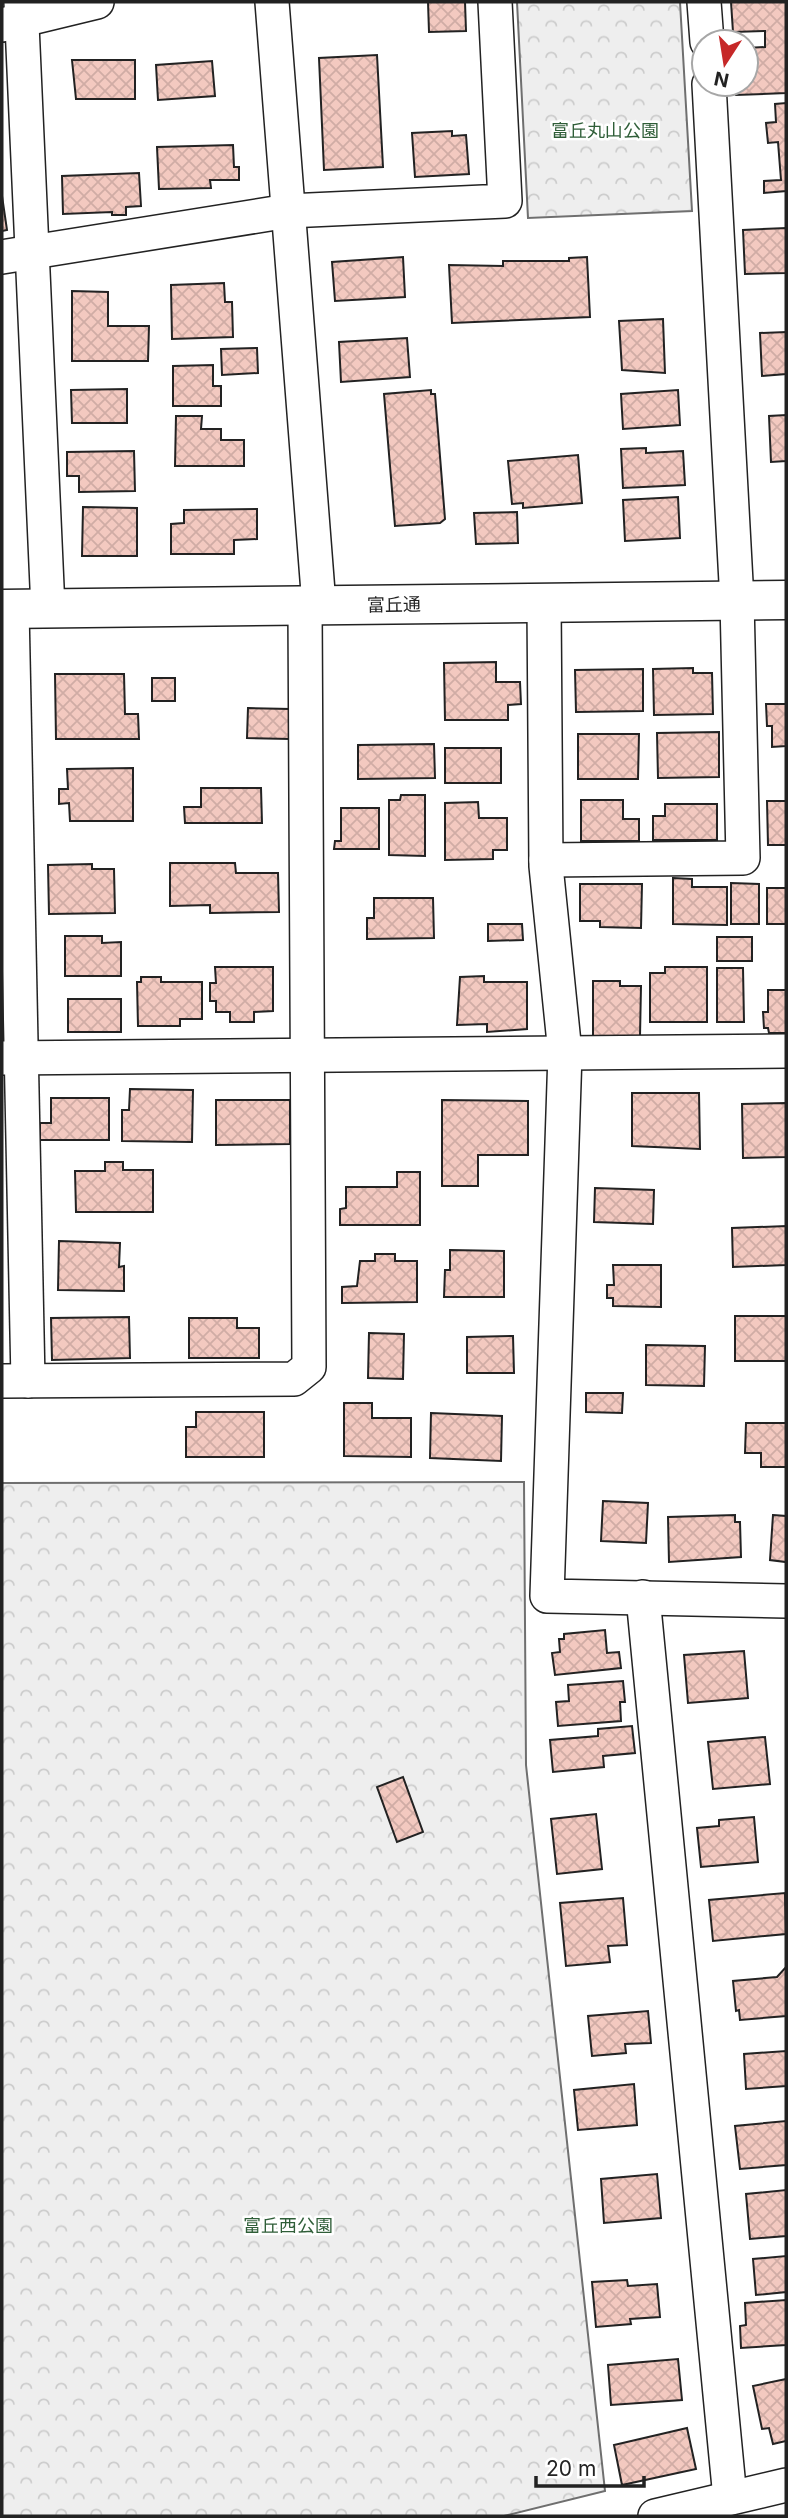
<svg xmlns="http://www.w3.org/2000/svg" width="788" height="2518" font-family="Inter,'Noto Sans JP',sans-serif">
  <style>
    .park { fill: url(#park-crowns); stroke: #6f6f6f; stroke-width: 2 }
    .building { fill: url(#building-cross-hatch); stroke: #222; stroke-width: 2 }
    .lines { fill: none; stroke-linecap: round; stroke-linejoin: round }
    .minor-casing { stroke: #222; stroke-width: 36 }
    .tertiary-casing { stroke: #222; stroke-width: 41 }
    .minor { stroke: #fff; stroke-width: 33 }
    .tertiary { stroke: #fff; stroke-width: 38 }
    .labels { text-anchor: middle; stroke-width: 5; stroke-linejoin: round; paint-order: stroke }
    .park-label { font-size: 18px; fill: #2f5e38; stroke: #fff }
    .street-label { font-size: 18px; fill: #222; stroke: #fff }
  </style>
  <defs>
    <pattern id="park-crowns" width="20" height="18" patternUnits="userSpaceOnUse" patternTransform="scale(1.75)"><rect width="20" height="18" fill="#eee"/><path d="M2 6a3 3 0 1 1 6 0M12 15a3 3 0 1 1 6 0" fill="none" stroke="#ccc"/></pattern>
    <pattern id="building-cross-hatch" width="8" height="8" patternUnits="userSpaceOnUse" patternTransform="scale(1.75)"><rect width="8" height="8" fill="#f3c9c0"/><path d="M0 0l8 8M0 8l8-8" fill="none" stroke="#d0aca5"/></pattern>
  </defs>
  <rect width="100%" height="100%" fill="#fff"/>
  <g class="park">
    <polygon points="517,2 680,2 692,211 528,218"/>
    <polygon points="524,1482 526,1765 605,2491 504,2516 2,2516 2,1483"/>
  </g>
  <g class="building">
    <polygon points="428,2 465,2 466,31 429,32"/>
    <polygon points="731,2 786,2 786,93 736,95 735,84 746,84 746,48 765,47 765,31 733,32"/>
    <polygon points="377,55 383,167 324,170 319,58"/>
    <polygon points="72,60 135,60 135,99 76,99"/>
    <polygon points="212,61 215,96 158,100 156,65"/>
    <polygon points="786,103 786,191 764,193 764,181 781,180 778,142 768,143 766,123 776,122 775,104"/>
    <polygon points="452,131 452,136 466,135 469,174 415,177 412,133"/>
    <polygon points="233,145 234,167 239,167 239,180 210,180 211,188 159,189 157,147"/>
    <polygon points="139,173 141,206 126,207 126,215 112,215 112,212 63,214 62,176"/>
    <polygon points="2,196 7,230 2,231"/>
    <polygon points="786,228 786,273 745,274 743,230"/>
    <polygon points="403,257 405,297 335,301 332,262"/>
    <polygon points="587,257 590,317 452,323 449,265 503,266 503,261 569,261 569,258"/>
    <polygon points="224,283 225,302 232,302 233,337 172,339 171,285"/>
    <polygon points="72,291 108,292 108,326 149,326 148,361 72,361"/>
    <polygon points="663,319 665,373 622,370 619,321"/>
    <polygon points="786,332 786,374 762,376 760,333"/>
    <polygon points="407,338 410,377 341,382 339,342"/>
    <polygon points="257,348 258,373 222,375 221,349"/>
    <polygon points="213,365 213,386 221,386 221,406 173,406 173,366"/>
    <polygon points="127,389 127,423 72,423 71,390"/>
    <polygon points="431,390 431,394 435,394 445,519 440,523 395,526 384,394"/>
    <polygon points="678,390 680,425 623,429 621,394"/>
    <polygon points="786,415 786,461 771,462 769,416"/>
    <polygon points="176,416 202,416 201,429 221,429 221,440 244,440 244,466 175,466"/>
    <polygon points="646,448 646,453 683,451 685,485 623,488 621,449"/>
    <polygon points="134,451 135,491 79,492 79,476 67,476 67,452"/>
    <polygon points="578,455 582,503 523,508 523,503 512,504 508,461"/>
    <polygon points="678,497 680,538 625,541 623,500"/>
    <polygon points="83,507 137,508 137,556 82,556"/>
    <polygon points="257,509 257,539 234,540 234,554 171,554 171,524 184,523 184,510"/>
    <polygon points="517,512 518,543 476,544 474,513"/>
    <polygon points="496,662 496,682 520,682 521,704 508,705 508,720 445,720 444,663"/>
    <polygon points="693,668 693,673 712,673 713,714 654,715 653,669"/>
    <polygon points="643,669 643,711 576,712 575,670"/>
    <polygon points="55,674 124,674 125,714 138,714 139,739 56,739"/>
    <rect x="152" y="678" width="23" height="23"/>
    <polygon points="766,704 786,704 786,746 772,747 772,726 767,726"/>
    <polygon points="248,708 290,709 290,739 247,738"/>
    <polygon points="719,732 719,777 658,778 657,733"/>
    <polygon points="578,734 639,734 638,779 578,779"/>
    <polygon points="434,744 435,778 358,779 358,745"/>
    <rect x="445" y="748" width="56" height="35"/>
    <polygon points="133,768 133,821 70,821 69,803 59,804 59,789 68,789 67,769"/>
    <polygon points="201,788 261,788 262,823 185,823 184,807 201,807"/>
    <polygon points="401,795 425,795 425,856 389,855 389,800 400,800"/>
    <polygon points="581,800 623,800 623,819 639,819 639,841 581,841"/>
    <polygon points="767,801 786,801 786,845 768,845"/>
    <polygon points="478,802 479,818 507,818 507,850 493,850 493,859 445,860 445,803"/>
    <polygon points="665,804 717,804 717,840 653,840 653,816 665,816"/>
    <polygon points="341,808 379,808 379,849 334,849 335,841 341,841"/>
    <polygon points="170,863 235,863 236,873 278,873 279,912 210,913 210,905 170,906"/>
    <polygon points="92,864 92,869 114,869 115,913 49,914 48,865"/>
    <polygon points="673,878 692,879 692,887 727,887 727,925 673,924"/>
    <polygon points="731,883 759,884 759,924 731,924"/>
    <polygon points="580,884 642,884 641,928 600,927 600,921 580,921"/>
    <rect x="767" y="888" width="19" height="36"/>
    <polygon points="374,898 433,898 434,938 367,939 367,918 374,918"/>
    <polygon points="488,924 522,924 523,940 488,941"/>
    <polygon points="65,936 102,936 102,943 121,942 121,976 65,976"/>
    <rect x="717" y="937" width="35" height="24"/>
    <polygon points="215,967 273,967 273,1011 254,1012 254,1022 230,1022 230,1012 216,1012 216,1001 210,1001 210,983 216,983"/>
    <polygon points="665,967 707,967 707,1022 650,1022 650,973 665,973"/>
    <polygon points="717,968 743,968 744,1022 717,1022"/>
    <polygon points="484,976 484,982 527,982 527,1029 487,1032 487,1024 457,1025 460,977"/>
    <polygon points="141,977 161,977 161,982 202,982 202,1019 180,1019 180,1026 138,1026 137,982 141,982"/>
    <polygon points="593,981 620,981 620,986 641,986 640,1036 593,1036"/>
    <polygon points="768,990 786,990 786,1033 769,1033 768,1028 764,1028 763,1012 768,1012"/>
    <rect x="68" y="999" width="53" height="33"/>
    <polygon points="130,1089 193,1090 192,1142 122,1141 122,1110 129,1110"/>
    <polygon points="632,1093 699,1093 700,1149 632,1146"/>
    <polygon points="51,1098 109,1098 109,1140 40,1140 40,1123 51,1123"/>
    <polygon points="216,1100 290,1100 290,1144 216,1145"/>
    <polygon points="442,1100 528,1101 528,1155 478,1155 478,1186 442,1186"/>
    <polygon points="786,1103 786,1157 743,1158 742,1104"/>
    <polygon points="105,1162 123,1162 123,1170 153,1170 153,1212 76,1212 75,1171 105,1171"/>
    <polygon points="397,1172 420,1172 420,1225 340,1225 340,1209 346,1208 346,1187 397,1187"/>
    <polygon points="595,1188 654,1190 653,1224 594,1222"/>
    <polygon points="786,1226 786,1265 733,1267 732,1228"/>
    <polygon points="59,1241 120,1243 119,1267 124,1266 124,1291 58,1290"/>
    <polygon points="450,1250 504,1251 504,1297 444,1297 445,1270 450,1270"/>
    <polygon points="375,1254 395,1254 395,1261 417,1261 417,1302 342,1303 342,1287 357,1286 360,1261 375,1261"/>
    <polygon points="613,1265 661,1265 661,1307 613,1306 613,1298 607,1298 607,1285 614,1285"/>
    <rect x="735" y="1316" width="51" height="45"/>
    <polygon points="129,1317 130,1358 52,1360 51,1318"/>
    <polygon points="189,1318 237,1318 237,1328 259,1328 259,1358 189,1358"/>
    <polygon points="369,1333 404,1334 403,1379 368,1378"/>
    <polygon points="513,1336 514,1373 467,1373 467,1337"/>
    <polygon points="646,1345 705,1346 704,1386 646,1385"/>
    <polygon points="586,1393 623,1393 622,1413 586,1412"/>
    <polygon points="344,1403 372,1403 372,1418 411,1418 411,1457 344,1456"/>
    <polygon points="196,1412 264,1412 264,1457 186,1457 186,1427 196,1427"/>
    <polygon points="431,1413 502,1416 501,1461 430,1458"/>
    <polygon points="746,1423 786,1423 786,1467 761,1467 761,1453 745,1453"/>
    <polygon points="603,1501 648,1503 646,1543 601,1541"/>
    <polygon points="735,1515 735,1522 740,1522 741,1557 669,1562 668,1517"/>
    <polygon points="773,1515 786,1516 786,1562 770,1560"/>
    <polygon points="605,1630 607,1653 619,1652 621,1668 555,1675 552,1653 560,1652 559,1639 564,1639 564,1634"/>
    <polygon points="744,1651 748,1698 688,1703 684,1655"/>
    <polygon points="623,1681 625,1702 620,1702 621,1721 558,1726 556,1702 569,1701 568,1685"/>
    <polygon points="632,1726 635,1753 603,1756 604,1767 553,1772 550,1740 598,1736 598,1729"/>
    <polygon points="765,1737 770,1784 713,1789 708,1742"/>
    <polygon points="403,1777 423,1832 397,1842 377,1787"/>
    <polygon points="596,1814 602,1869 557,1874 551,1819"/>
    <polygon points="754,1817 758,1862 701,1867 697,1828 719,1826 719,1820"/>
    <polygon points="785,1893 786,1934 713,1941 709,1900"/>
    <polygon points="623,1898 627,1945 608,1946 610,1962 566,1966 560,1903"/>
    <polygon points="786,1967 786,2016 740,2020 739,2010 736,2011 733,1981 777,1977"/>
    <polygon points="648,2011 651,2043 625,2044 626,2053 592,2056 588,2016"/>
    <polygon points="786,2051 786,2086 746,2089 744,2054"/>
    <polygon points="634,2084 637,2125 578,2130 574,2090"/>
    <polygon points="786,2121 786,2165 740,2169 735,2126"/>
    <polygon points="657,2174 661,2218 604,2223 601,2179"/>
    <polygon points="786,2190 786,2236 750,2239 746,2194"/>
    <polygon points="786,2256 786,2292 756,2295 753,2259"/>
    <polygon points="627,2280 628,2286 657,2284 660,2317 630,2319 631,2324 596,2327 592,2282"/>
    <polygon points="786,2300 786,2345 741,2348 740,2326 746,2325 745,2303"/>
    <polygon points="678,2359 682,2400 611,2405 608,2365"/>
    <polygon points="786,2379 786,2441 773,2444 769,2428 762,2429 753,2386"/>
    <polygon points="687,2428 696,2469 622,2485 614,2445"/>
  </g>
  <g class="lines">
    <defs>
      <g id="minor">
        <polyline points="21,2 48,609"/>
        <polyline points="272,2 319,605"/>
        <polyline points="704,2 707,42"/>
        <polyline points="2,25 97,2"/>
        <polyline points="2,257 288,211 505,201 495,2"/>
        <polyline points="544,603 546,866 565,1053 547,1596 786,1601"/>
        <polyline points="12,609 28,1381"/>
        <polyline points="546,860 743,858 737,601 709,84"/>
        <polyline points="2,1058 786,1051"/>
        <polyline points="2,1381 294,1379 309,1367 305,606"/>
        <polyline points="643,1597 730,2498"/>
        <polyline points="655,2516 786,2485"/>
      </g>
      <polyline id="tertiary" points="2,609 786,600"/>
    </defs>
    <use href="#minor" class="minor-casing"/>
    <use href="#tertiary" class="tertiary-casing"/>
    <use href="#minor" class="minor"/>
    <use href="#tertiary" class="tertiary"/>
  </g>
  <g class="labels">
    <g class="park-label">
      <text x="605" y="137">富丘丸山公園</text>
      <text x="288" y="2232">富丘西公園</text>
    </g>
    <g class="street-label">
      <text transform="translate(394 605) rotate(-1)" y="6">富丘通</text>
    </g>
  </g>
  <rect width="788" height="2518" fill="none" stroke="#222222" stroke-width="7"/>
  <g transform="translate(725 63) rotate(192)"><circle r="33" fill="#ffffff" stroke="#a7a7a7" stroke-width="2"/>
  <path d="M0-5L12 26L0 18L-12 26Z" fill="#c62828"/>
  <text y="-10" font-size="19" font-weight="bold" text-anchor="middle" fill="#222222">N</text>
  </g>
  <path d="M536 2476v10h108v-10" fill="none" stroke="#222222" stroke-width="3.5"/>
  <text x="546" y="2476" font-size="21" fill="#222222" stroke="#ffffff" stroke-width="5" paint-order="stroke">20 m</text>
</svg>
